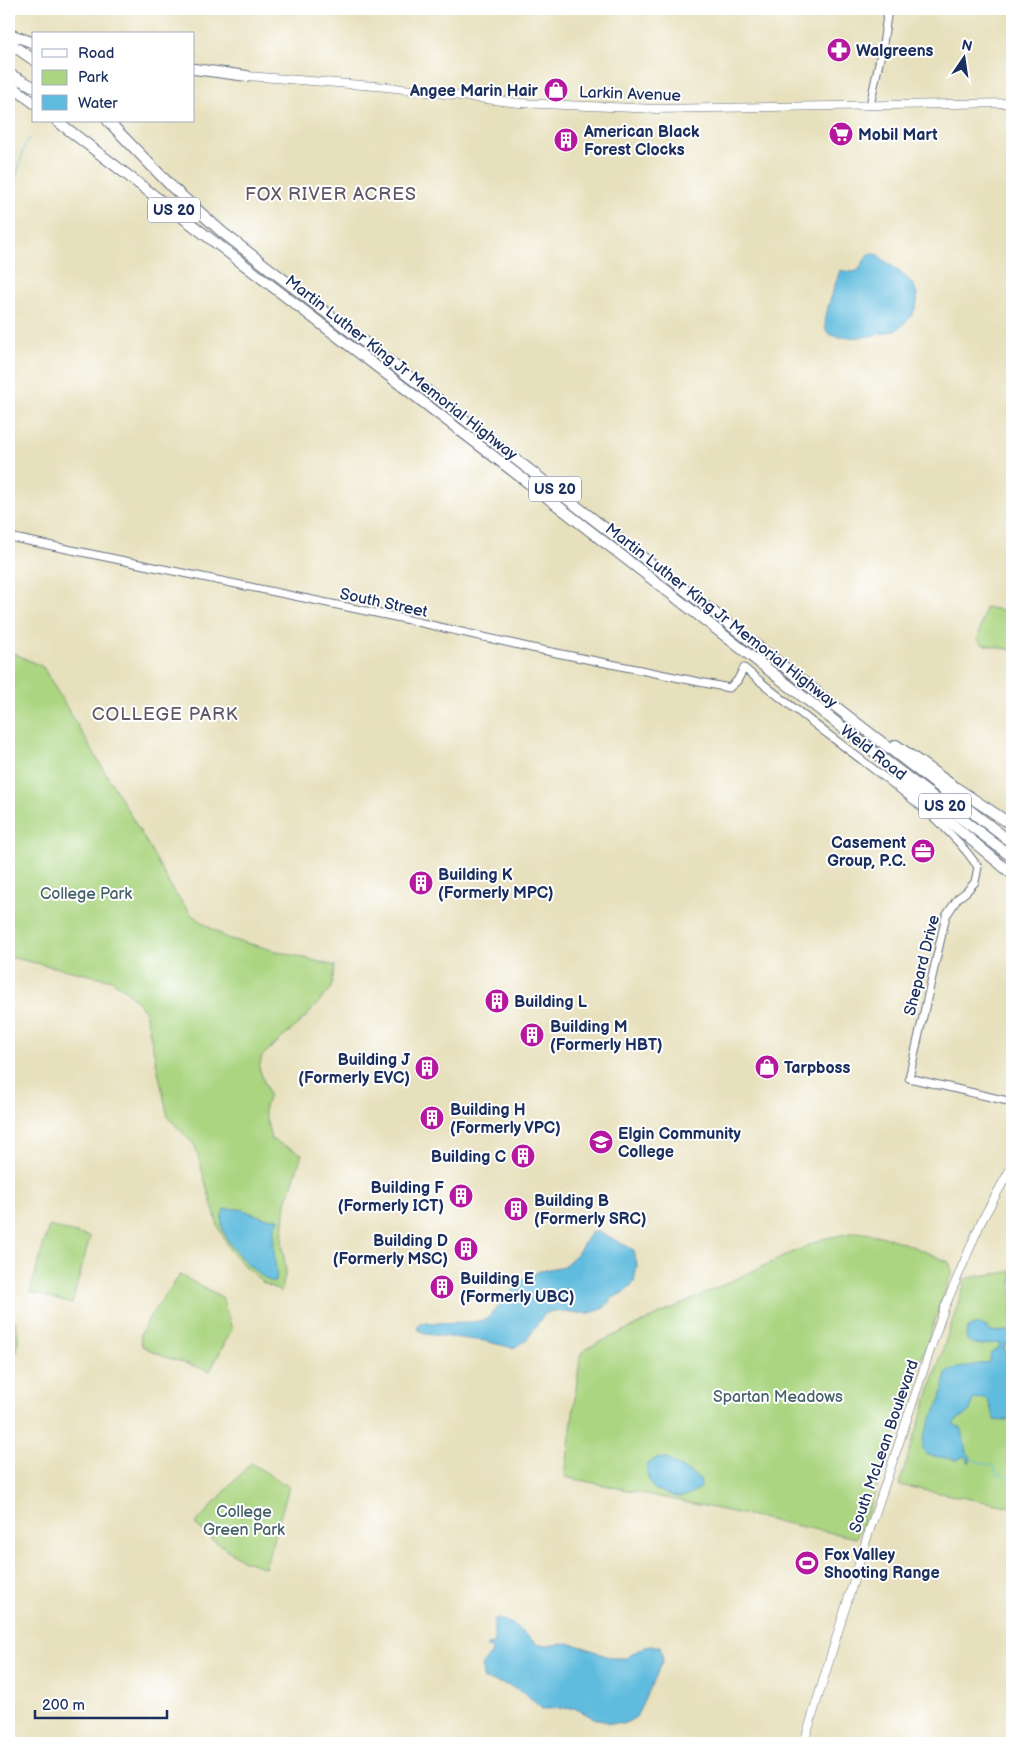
<svg xmlns="http://www.w3.org/2000/svg" width="1021" height="1752" font-family="'Balsamiq Sans',sans-serif">
  <style>
    .green { fill: #abd581; stroke: #638270 }
    .water { fill: #60bcde; stroke: #3e769e }
    .lines { fill: none; stroke-linecap: round; stroke-linejoin: round }
    .stream { stroke: #60bcde; stroke-width: 1 }
    .tertiary-casing { stroke: #626d7f; stroke-width: 9 }
    .secondary-casing { stroke: #626d7f; stroke-width: 9 }
    .motorway-casing { stroke: #626d7f; stroke-width: 12 }
    .tertiary { stroke: #fff; stroke-width: 7 }
    .secondary { stroke: #fff; stroke-width: 8 }
    .motorway { stroke: #fff; stroke-width: 10 }
    .labels { text-anchor: middle; stroke-width: 4; stroke-linejoin: round; paint-order: stroke }
    .shield { fill: #fff; stroke: #5f6d8e; stroke-width: 1 }
    .shield-label { font-size: 15px; font-weight: bold; fill: #1b2f5e }
    .poi-label { font-size: 16px; font-weight: bold; fill: #1b2f5e; stroke: #fff; text-anchor: start }
    .street-label { font-size: 16px; fill: #1b2f5e; stroke: #fff }
    .park-label { font-size: 16px; fill: #466168; stroke: #fff }
    .neighbourhood-label { font-size: 18px; letter-spacing: 1px; fill: #605766; stroke: #fff }
  </style>
  <rect width="100%" height="100%" fill="#fff"/>
  <filter id="ink" filterUnits="userSpaceOnUse"><feTurbulence type="fractalNoise" baseFrequency=".02" numOctaves="2"/><feDisplacementMap in="SourceGraphic" scale="10" xChannelSelector="R" yChannelSelector="G"/><feConvolveMatrix kernelMatrix="1 2 1 2 8 2 1 2 1" color-interpolation-filters="sRGB"/></filter>
  <filter id="wash" filterUnits="userSpaceOnUse"><feTurbulence type="fractalNoise" baseFrequency=".0096" numOctaves="4" result="noise"/><feDisplacementMap in="SourceGraphic" scale="20" xChannelSelector="R" yChannelSelector="G"/><feGaussianBlur stdDeviation="1.12" result="paint"/><feColorMatrix in="noise" values="0 0 0 0 0 0 0 0 0 0 0 0 0 0 0 0 0 1.4 0 .05"/><feComposite in="paint" operator="in"/></filter>
  <g filter="url(#wash)">
    <rect width="100%" height="100%" fill="#e7e0bc"/>
    <g class="green">
      <polygon points="985,607 1012,612 1012,650 982,644 978,640"/>
      <polygon points="9,651 43,667 151,850 173,891 192,915 209,927 227,938 335,966 331,988 306,1017 262,1056 259,1068 269,1095 264,1110 271,1139 302,1154 286,1203 282,1242 286,1271 281,1292 264,1283 244,1266 230,1250 218,1226 195,1146 168,1117 145,1011 128,992 112,980 9,957"/>
      <polygon points="49,1226 90,1237 72,1304 30,1292"/>
      <path d="M855 1232C891 1235 916 1248 949 1262L952 1271 869 1510 856 1538 565 1477 580 1358 585 1349 822 1239Z"/>
      <path d="M1012 1271V1507L899 1485 966 1279C981 1274 997 1275 1012 1271Z"/>
      <polygon points="180,1275 222,1297 232,1329 210,1371 163,1356 142,1346 140,1335 150,1316"/>
      <path d="M9 1312C19 1326 19 1336 17 1352L9 1351Z"/>
      <polygon points="251,1463 289,1487 265,1568 242,1560 212,1539 195,1524"/>
    </g>
    <g class="water">
      <path d="M872 253 878 255C886 262 908 277 913 285 918 292 919 303 914 311 911 317 905 324 899 328 889 335 831 344 826 330 822 317 836 284 840 270 860 275 858 271 868 254Z"/>
      <path d="M225 1209C232 1209 239 1208 246 1211 257 1215 266 1220 278 1218L279 1220C270 1229 275 1264 277 1276L274 1283C253 1274 209 1232 225 1209Z"/>
      <polygon points="591,1232 600,1232 634,1250 637,1266 634,1282 625,1292 612,1298 604,1308 590,1313 571,1313 552,1311 544,1314 527,1340 513,1348 485,1341 425,1334 418,1329 418,1325 423,1323 473,1322 487,1319 523,1279 540,1271 564,1266 577,1254"/>
      <path d="M979 1324 987 1327 991 1332 1009 1331 1012 1333V1345H1004V1349L1012 1359V1418L1002 1421 995 1420C991 1413 991 1406 987 1399L984 1398 973 1399 970 1411 954 1422V1425C965 1428 962 1433 964 1441 965 1446 967 1448 967 1453L971 1457 969 1463 967 1458 964 1456 957 1460 927 1455 923 1449V1441L929 1423 941 1398 946 1374 952 1369 989 1362 991 1353 999 1348 1000 1343C988 1343 978 1349 967 1340 964 1329 969 1326 979 1324Z"/>
      <path d="M657 1458 667 1459 700 1479 701 1487C681 1503 676 1497 654 1489 649 1481 645 1473 648 1463Z"/>
      <path d="M498 1618 512 1624 538 1645H553L567 1643 584 1647 611 1658H626L640 1649 650 1646H660L663 1659 656 1676 636 1717 624 1724 609 1723 591 1717 576 1708 542 1709C521 1688 513 1685 484 1680 481 1669 481 1662 491 1655L492 1649 486 1646 494 1643V1620Z"/>
    </g>
    <g class="lines">
      <g class="stream">
        <polyline points="9,204 25,144 30,138"/>
        <polyline points="970,1459 994,1466 997,1475 1003,1474 1012,1483"/>
      </g>
    </g>
  </g>
  <g filter="url(#ink)">
    <g class="lines">
      <defs>
        <g id="tertiary">
          <polyline points="870,105 883,44 888,9"/>
          <path d="M9 537 400 618 532 648 729 688 737 681 744 668C787 704 832 737 876 771 913 799 952 829 978 867L975 882 966 892 958 898 946 916 909 1078 1012 1102"/>
        </g>
        <g id="secondary">
          <polyline points="247,76 387,87 519,103 657,109 1012,103"/>
          <polyline points="804,1743 864,1547 944,1309 981,1222 1012,1166"/>
        </g>
        <g id="motorway">
          <polyline points="9,34 34,43"/>
          <polyline points="9,43 34,60"/>
          <polyline points="194,69 247,76"/>
          <polyline points="9,74 34,87"/>
          <polyline points="9,84 34,103"/>
          <polyline points="57,121 540,492 878,755 1012,857"/>
          <polyline points="108,121 173,188 222,232 1012,843"/>
          <polyline points="896,745 952,785 1012,825"/>
          <polyline points="896,777 1012,874"/>
        </g>
      </defs>
      <use href="#tertiary" class="tertiary-casing"/>
      <use href="#secondary" class="secondary-casing"/>
      <use href="#motorway" class="motorway-casing"/>
      <use href="#tertiary" class="tertiary"/>
      <use href="#secondary" class="secondary"/>
      <use href="#motorway" class="motorway"/>
    </g>
  </g>
  <defs>
    <symbol id="pharmacy-disc" viewBox="-11 -11 22 22"><circle r="9.5" fill="#b5179e" stroke="#fff"/><path d="M-2-6h4v4h4v4h-4v4h-4v-4h-4v-4h4Z" fill="#fff"/></symbol>
    <symbol id="shop-disc" viewBox="-11 -11 22 22"><circle r="9.5" fill="#b5179e" stroke="#fff"/><path d="M-5-2.5h2.3a2.7 3.5 0 0 1 5.4 0H5L5.5 6h-11ZM-1.5-2.5h3a1.5 2.3 0 0 0-3 0Z" fill="#fff"/></symbol>
    <symbol id="supermarket-disc" viewBox="-11 -11 22 22"><circle r="9.5" fill="#b5179e" stroke="#fff"/><path d="M-6-5.5h2.5l.6 2H6L4.5 2H-2.5L-4.4-4H-6ZM-1.5 3.2a1.3 1.3 0 1 0 .1 0ZM3 3.2a1.3 1.3 0 1 0 .1 0Z" fill="#fff"/></symbol>
    <symbol id="building-disc" viewBox="-11 -11 22 22"><circle r="9.5" fill="#b5179e" stroke="#fff"/><path d="M-4-6H4V6H1V3H-1V6H-4ZM-2.5-4.3h1.7v1.8h-1.7ZM.8-4.3h1.7v1.8H.8ZM-2.5-1h1.7V.8h-1.7ZM.8-1h1.7V.8H.8Z" fill="#fff"/></symbol>
    <symbol id="office-disc" viewBox="-11 -11 22 22"><circle r="9.5" fill="#b5179e" stroke="#fff"/><path d="M-6-3h4V-5.5h4V-3h4V5H-6ZM-1-4.5V-3h2v-1.5ZM-6 0V1H6V0Z" fill="#fff"/></symbol>
    <symbol id="university-disc" viewBox="-11 -11 22 22"><circle r="9.5" fill="#b5179e" stroke="#fff"/><path d="M0-5L7-2L0 1L-7-2ZM-4 1L0 2.5L4 1V4Q0 6-4 4Z" fill="#fff"/></symbol>
    <symbol id="stadium-disc" viewBox="-11 -11 22 22"><circle r="9.5" fill="#b5179e" stroke="#fff"/><path d="M0-5a6.5 5 0 1 0 0 10a6.5 5 0 1 0 0-10ZM-3.5-1.8h7v3.6h-7Z" fill="#fff"/></symbol>
  </defs>
  <g fill-rule="evenodd">
    <use href="#pharmacy-disc" x="825" y="36" width="28" height="28"/>
    <use href="#shop-disc" x="542" y="76" width="28" height="28"/>
    <use href="#supermarket-disc" x="827" y="120" width="28" height="28"/>
    <use href="#building-disc" x="552" y="126" width="28" height="28"/>
    <use href="#office-disc" x="909" y="837" width="28" height="28"/>
    <use href="#building-disc" x="407" y="869" width="28" height="28"/>
    <use href="#building-disc" x="483" y="987" width="28" height="28"/>
    <use href="#building-disc" x="518" y="1021" width="28" height="28"/>
    <use href="#shop-disc" x="753" y="1053" width="28" height="28"/>
    <use href="#building-disc" x="413" y="1054" width="28" height="28"/>
    <use href="#building-disc" x="418" y="1104" width="28" height="28"/>
    <use href="#university-disc" x="587" y="1128" width="28" height="28"/>
    <use href="#building-disc" x="509" y="1142" width="28" height="28"/>
    <use href="#building-disc" x="447" y="1182" width="28" height="28"/>
    <use href="#building-disc" x="502" y="1195" width="28" height="28"/>
    <use href="#building-disc" x="452" y="1235" width="28" height="28"/>
    <use href="#building-disc" x="428" y="1273" width="28" height="28"/>
    <use href="#stadium-disc" x="793" y="1549" width="28" height="28"/>
  </g>
  <g class="labels">
    <g class="shield">
      <rect x="148" y="197.5" width="52" height="25" rx="4"/>
      <rect x="529" y="476.5" width="52" height="25" rx="4"/>
      <rect x="919" y="793.5" width="52" height="25" rx="4"/>
    </g>
    <g class="shield-label">
      <text x="174" y="215">US 20</text>
      <text x="555" y="494">US 20</text>
      <text x="945" y="811">US 20</text>
    </g>
    <g class="poi-label">
      <text x="856" y="56">Walgreens</text>
      <text x="538" y="96" text-anchor="end">Angee Marin Hair</text>
      <text x="584" y="137">American Black<tspan x="584" dy="18">Forest Clocks</tspan></text>
      <text x="858" y="140">Mobil Mart</text>
      <text x="906" y="848" text-anchor="end">Casement<tspan x="906" dy="18">Group, P.C.</tspan></text>
      <text x="438" y="880">Building K<tspan x="438" dy="18">(Formerly MPC)</tspan></text>
      <text x="514" y="1007">Building L</text>
      <text x="550" y="1032">Building M<tspan x="550" dy="18">(Formerly HBT)</tspan></text>
      <text x="410" y="1065" text-anchor="end">Building J<tspan x="410" dy="18">(Formerly EVC)</tspan></text>
      <text x="784" y="1073">Tarpboss</text>
      <text x="450" y="1115">Building H<tspan x="450" dy="18">(Formerly VPC)</tspan></text>
      <text x="618" y="1139">Elgin Community<tspan x="618" dy="18">College</tspan></text>
      <text x="506" y="1162" text-anchor="end">Building C</text>
      <text x="444" y="1193" text-anchor="end">Building F<tspan x="444" dy="18">(Formerly ICT)</tspan></text>
      <text x="534" y="1206">Building B<tspan x="534" dy="18">(Formerly SRC)</tspan></text>
      <text x="448" y="1246" text-anchor="end">Building D<tspan x="448" dy="18">(Formerly MSC)</tspan></text>
      <text x="460" y="1284">Building E<tspan x="460" dy="18">(Formerly UBC)</tspan></text>
      <text x="824" y="1560">Fox Valley<tspan x="824" dy="18">Shooting Range</tspan></text>
    </g>
    <g class="street-label">
      <text transform="translate(630 93) rotate(2)" y="6">Larkin Avenue</text>
      <text transform="translate(402 367) rotate(38)" y="6">Martin Luther King Jr Memorial Highway</text>
      <text transform="translate(384 602) rotate(12)" y="6">South Street</text>
      <text transform="translate(722 615) rotate(38)" y="6">Martin Luther King Jr Memorial Highway</text>
      <text transform="translate(874 752) rotate(38)" y="6">Weld Road</text>
      <text transform="translate(921 965) rotate(-76)" y="6">Shepard Drive</text>
      <text transform="translate(883 1446) rotate(-71)" y="6">South McLean Boulevard</text>
    </g>
    <g class="park-label">
      <text x="86" y="899">College Park</text>
      <text x="778" y="1402">Spartan Meadows</text>
      <text x="244" y="1517">College<tspan x="244" dy="18">Green Park</tspan></text>
    </g>
    <g class="neighbourhood-label">
      <text x="331" y="200">FOX RIVER ACRES</text>
      <text x="165" y="720">COLLEGE PARK</text>
    </g>
  </g>
  <rect width="1021" height="1752" fill="none" stroke="#fff" stroke-width="30"/>
  <rect x="32" y="32" width="162" height="90" fill="#ffffff" stroke="#a4acbf"/>
  <rect x="42" y="49" width="25" height="8" fill="#ffffff" stroke="#a4acbf"/>
  <text x="78" y="58" font-size="15" fill="#1b2f5e">Road</text>
  <rect x="42" y="70" width="25" height="15" fill="#abd581" stroke="#a4acbf"/>
  <text x="78" y="82" font-size="15" fill="#1b2f5e">Park</text>
  <rect x="42" y="95" width="25" height="15" fill="#60bcde" stroke="#a4acbf"/>
  <text x="78" y="108" font-size="15" fill="#1b2f5e">Water</text>
  <g transform="translate(964 58) rotate(13)" stroke="#ffffff" stroke-width="4" paint-order="stroke">
  <path d="M0-4L9 19L0 12L-9 19Z" fill="#1b2f5e"/>
  <text y="-8" font-size="14" font-weight="bold" text-anchor="middle" fill="#1b2f5e">N</text>
  </g>
  <path d="M35 1710v8h132v-8" fill="none" stroke="#1b2f5e" stroke-width="2.5"/>
  <text x="42" y="1710" font-size="15" fill="#1b2f5e" stroke="#ffffff" stroke-width="4" paint-order="stroke">200 m</text>
</svg>
